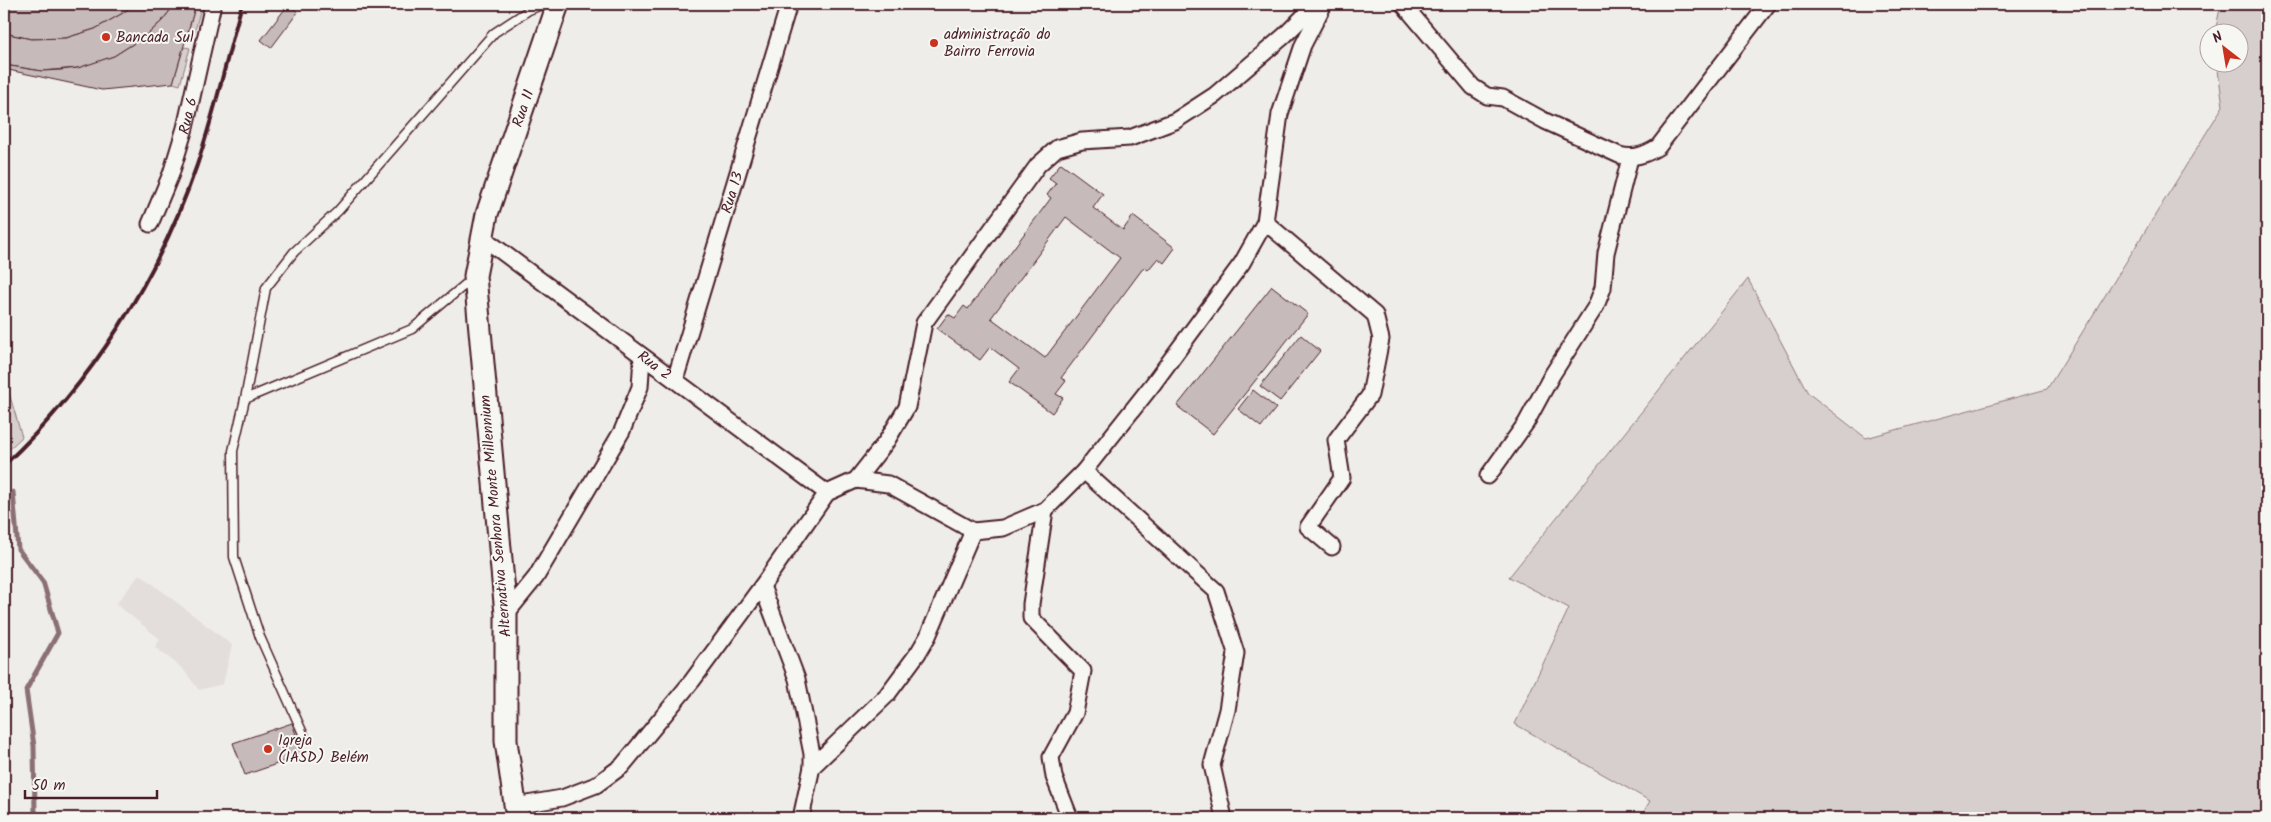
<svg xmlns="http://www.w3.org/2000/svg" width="2271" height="822" font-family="Kalam,sans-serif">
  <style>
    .built { fill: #e3dedc }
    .green { fill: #d7cfce; stroke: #90777c }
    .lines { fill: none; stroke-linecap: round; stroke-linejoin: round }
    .stream { stroke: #8a6f74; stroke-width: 5 }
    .building { fill: #c6babb; stroke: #4a1f2b; fill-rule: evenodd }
    .lane-casing { stroke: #4a1f2b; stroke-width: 11 }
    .street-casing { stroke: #4a1f2b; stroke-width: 19 }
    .secondary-casing { stroke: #4a1f2b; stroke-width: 25 }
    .lane { stroke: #f6f6f2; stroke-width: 8 }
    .street { stroke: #f6f6f2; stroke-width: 15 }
    .secondary { stroke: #f6f6f2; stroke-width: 21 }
    .rail { stroke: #4a1f2b; stroke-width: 4 }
    .poi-dot { fill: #c8321e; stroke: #f6f6f2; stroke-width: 2 }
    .labels { text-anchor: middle; stroke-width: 4; stroke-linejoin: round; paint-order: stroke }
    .poi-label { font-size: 15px; fill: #4a1f2b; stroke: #f6f6f2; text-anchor: start }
    .street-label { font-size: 15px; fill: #4a1f2b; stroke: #f6f6f2 }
  </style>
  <rect width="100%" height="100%" fill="#efedea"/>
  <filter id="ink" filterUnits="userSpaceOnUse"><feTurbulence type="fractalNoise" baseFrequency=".02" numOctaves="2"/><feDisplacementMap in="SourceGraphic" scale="10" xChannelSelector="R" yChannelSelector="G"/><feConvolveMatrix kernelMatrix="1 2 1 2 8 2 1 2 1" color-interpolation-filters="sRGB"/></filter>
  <g filter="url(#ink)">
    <polygon class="built" points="140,574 232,645 223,684 199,690 183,669 155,647 160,639 116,604"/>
    <g class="green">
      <polygon points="196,4 202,4 194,34 188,32"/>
      <polygon points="2221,4 2267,4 2267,818 1640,818 1650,801 1515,724 1569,608 1509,577 1748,279 1808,393 1866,438 2047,389 2223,106 2217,63 2238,62 2238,32 2215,32"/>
      <polygon points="184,47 190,48 180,85 173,83"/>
      <polygon points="4,376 22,437 4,454"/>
    </g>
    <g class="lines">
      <polyline class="stream" points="13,492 18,549 43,582 58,633 26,690 34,746 35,813"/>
    </g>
    <g class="building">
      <polygon points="4,4 134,4 123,13 95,29 66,38 51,39 31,39 4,33"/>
      <polygon points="134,4 175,4 162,21 147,35 114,56 95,63 78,68 42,71 4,65 4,33 31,39 66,38 95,29 123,13"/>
      <polygon points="175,4 196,4 173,83 102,90 4,69 4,65 42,71 60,70 78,68 114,56 147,35 162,21"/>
      <polygon points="288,5 298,12 271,48 261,40"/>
      <path d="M1061 163 1103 194 1093 208 1123 230 1133 216 1175 248 1164 263 1158 258 1148 270 1144 267 1061 378 1066 381 1056 394 1063 398 1052 413 1009 382 1019 369 990 347 980 360 937 329 948 314 955 318 964 306 968 309 1051 198 1047 195 1056 183 1049 178ZM1066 217 1120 258 1045 358 991 318Z"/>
      <polygon points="1272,286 1308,314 1213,434 1177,406"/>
      <polygon points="1301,335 1320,351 1280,401 1260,386"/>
      <polygon points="1253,390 1276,408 1261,427 1238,409"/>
      <polygon points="292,723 303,755 245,775 233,743"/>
    </g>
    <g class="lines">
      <defs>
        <g id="lane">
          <polyline points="245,399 412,329 473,278"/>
          <polyline points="305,738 260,637 234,557 233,451 245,399 266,288 294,252 338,211 494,33 529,10 544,4"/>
        </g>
        <g id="street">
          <path d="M1403 4 1473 87 1487 96 1503 98 1545 121 1619 155C1634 159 1645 155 1658 147L1768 4"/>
          <polyline points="1265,222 1375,315 1381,339 1370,395 1336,440 1342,478 1308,527 1332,547"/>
          <path id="s1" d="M150 224 171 174 185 128 213 4"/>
          <path id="s2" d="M482 237 827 493"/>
          <path id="s3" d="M675 380 789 4"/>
          <polyline points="1084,471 1216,591 1236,653 1227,710 1212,765 1224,818"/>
          <polyline points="1488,476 1526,423 1552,375 1596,306 1603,288 1606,253 1630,158"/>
          <polyline points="856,480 886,442 907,407 924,323 1038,165 1057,148 1082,141 1130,138 1175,121 1215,95 1284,36 1316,4"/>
          <polyline points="1045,510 1031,604 1031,618 1083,671 1075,713 1051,757 1054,777 1070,818"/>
          <polyline points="762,586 797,679 812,754 812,767 801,818"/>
          <polyline points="506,614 536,577 622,431 640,387 642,356"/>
          <polyline points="812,767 887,695 918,653 928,636 973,531"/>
          <polyline points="515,806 562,798 596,785 622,766 692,681 762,586 827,493 856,480 888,484 973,531 1003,528 1045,510 1084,471 1153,384 1242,263 1265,222 1280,114 1303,45 1324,4"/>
        </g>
        <g id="secondary">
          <path id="s4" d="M517 818 506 741V614L475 276 487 214 558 4"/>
        </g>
      </defs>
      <use href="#lane" class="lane-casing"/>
      <use href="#street" class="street-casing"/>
      <use href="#secondary" class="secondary-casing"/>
      <use href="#lane" class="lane"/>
      <use href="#street" class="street"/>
      <use href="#secondary" class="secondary"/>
      <path class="rail" d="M4 465C92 383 158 278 197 165 215 112 227 57 242 4"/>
    </g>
  </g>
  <g class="poi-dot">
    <circle cx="106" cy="37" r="5"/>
    <circle cx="934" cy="43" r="5"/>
    <circle cx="268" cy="749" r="5"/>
  </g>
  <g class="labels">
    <g class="poi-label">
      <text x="944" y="39">administração do<tspan x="944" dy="17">Bairro Ferrovia</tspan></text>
      <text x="116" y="42">Bancada Sul</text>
      <text x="278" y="745">Igreja<tspan x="278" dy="17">(IASD) Belém</tspan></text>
    </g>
    <g class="street-label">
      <text dy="5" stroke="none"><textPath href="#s4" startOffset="719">Rua 11</textPath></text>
      <text dy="5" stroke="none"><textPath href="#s1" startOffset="115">Rua 6</textPath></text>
      <text dy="5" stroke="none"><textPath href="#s3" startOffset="196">Rua 13</textPath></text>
      <text dy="5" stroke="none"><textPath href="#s2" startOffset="215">Rua 2</textPath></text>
      <text transform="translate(495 516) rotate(-95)" y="5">Alternativa Senhora Monte Millennium</text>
    </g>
  </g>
  <rect width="2271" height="822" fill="none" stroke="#f6f6f2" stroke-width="20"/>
  <rect x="10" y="10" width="2251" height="802" fill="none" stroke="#4a1f2b" stroke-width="2" filter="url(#ink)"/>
  <g transform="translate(2224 48) rotate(329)"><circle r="24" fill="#f6f6f2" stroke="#b1a0a2"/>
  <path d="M0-4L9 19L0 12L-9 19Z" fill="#c8321e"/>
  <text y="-8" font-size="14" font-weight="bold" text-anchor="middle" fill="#4a1f2b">N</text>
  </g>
  <path d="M25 790v8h132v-8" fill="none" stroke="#4a1f2b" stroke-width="2.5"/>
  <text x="32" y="790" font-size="15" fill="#4a1f2b" stroke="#f6f6f2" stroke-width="4" paint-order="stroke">50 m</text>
</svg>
